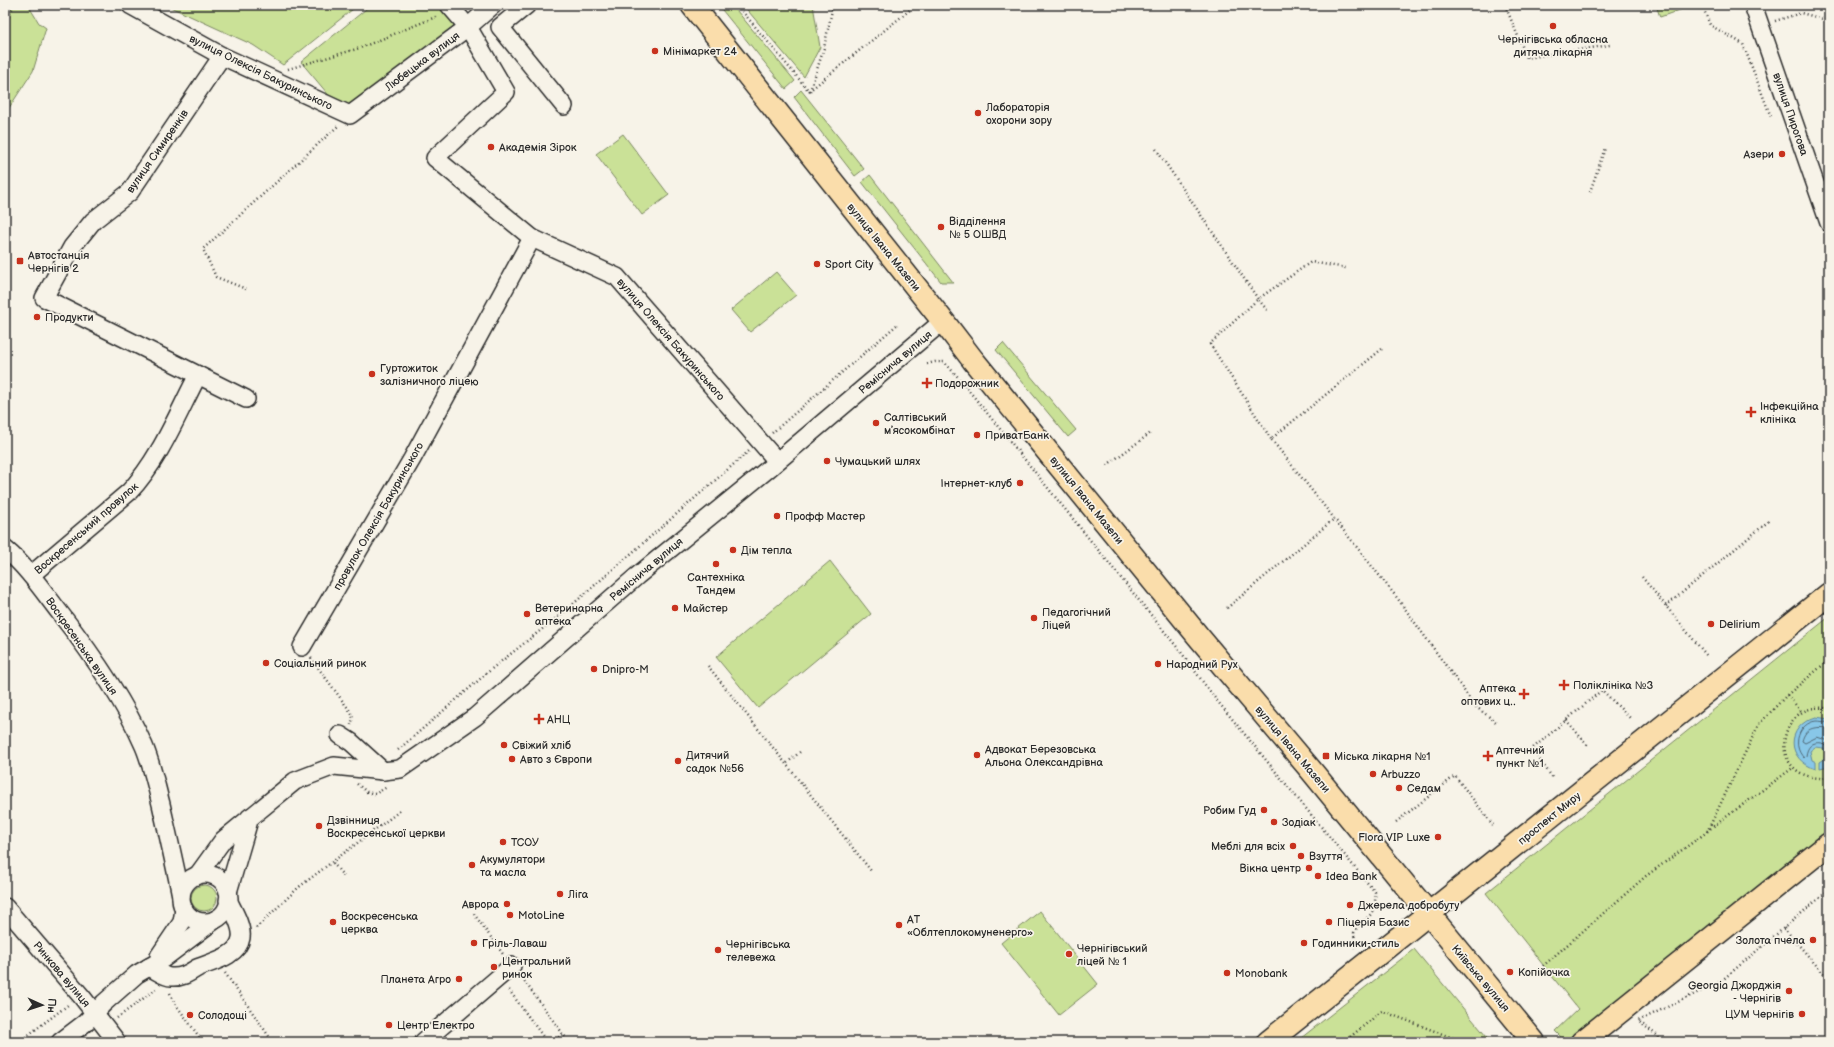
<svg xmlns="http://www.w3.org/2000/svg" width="1834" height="1047" font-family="'Balsamiq Sans',sans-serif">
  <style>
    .green { fill: #cae197; stroke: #7a8661 }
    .water { fill: #88c7e8; stroke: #63899c }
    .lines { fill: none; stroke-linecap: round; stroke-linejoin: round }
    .shore { stroke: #506977; stroke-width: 1 }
    .minor-casing { stroke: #2b2b2b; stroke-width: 20 }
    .major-casing { stroke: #2b2b2b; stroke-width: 25 }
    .path { stroke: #2b2b2b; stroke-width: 2.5; stroke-dasharray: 1 3; stroke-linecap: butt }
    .minor { stroke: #f7f3e8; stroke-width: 17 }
    .major { stroke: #faddab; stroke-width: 22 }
    .poi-dot { fill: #c8321e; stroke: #f7f3e8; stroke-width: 1.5 }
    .labels { text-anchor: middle; stroke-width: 3.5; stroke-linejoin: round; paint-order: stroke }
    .poi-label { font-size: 11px; fill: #2b2b2b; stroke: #f7f3e8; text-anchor: start }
    .street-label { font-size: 11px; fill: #2b2b2b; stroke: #f7f3e8 }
  </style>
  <rect width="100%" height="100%" fill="#f7f3e8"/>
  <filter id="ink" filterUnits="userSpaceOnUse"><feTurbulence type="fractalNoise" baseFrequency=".025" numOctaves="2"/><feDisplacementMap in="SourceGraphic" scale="8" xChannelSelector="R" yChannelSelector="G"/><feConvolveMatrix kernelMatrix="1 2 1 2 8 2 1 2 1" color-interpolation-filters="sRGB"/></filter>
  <g filter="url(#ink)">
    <g class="green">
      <polygon points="5,5 28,5 39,23 46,28 33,71 5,114"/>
      <polygon points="166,5 358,5 283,65 253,45"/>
      <polygon points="371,5 439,5 455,25 350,107 332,99 301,62"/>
      <polygon points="718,5 732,5 795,81 786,89"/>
      <polygon points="743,5 813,5 820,47 804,77"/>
      <polygon points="1656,5 1694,5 1660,17"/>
      <polygon points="801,90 864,169 855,176 794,97"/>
      <polygon points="623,134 669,195 642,215 596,154"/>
      <polygon points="870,175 953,282 941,282 862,182"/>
      <polygon points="776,272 796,295 750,332 731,310"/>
      <polygon points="1003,343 1076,430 1068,437 996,350"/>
      <polygon points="830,561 871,614 758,708 716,657"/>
      <polygon points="1829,617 1829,833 1565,1041 1555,1031 1578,1009 1486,893"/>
      <circle cx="204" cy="898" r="13"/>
      <polygon points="1040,911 1098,984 1059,1015 1001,943"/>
      <polygon points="1414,949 1491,1042 1296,1042"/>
    </g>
    <path class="water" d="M1816 717 1829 719V766L1820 768V762C1826 759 1827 753 1823 748L1815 747 1810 751 1812 760 1816 762V769C1786 760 1785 726 1816 717Z"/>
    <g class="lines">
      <g class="shore">
        <path d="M1829 723C1825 722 1821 721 1816 721 1799 723 1791 745 1804 758L1806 756C1807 747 1812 741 1822 743L1829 750"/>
        <path d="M1829 728C1816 727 1806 726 1802 741L1805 743 1817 737 1829 741"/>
      </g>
      <defs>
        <g id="minor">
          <polyline points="130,5 222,56 350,115 468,27 493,5"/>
          <polyline points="449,5 468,27 506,92 435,158 532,238 617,277 777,461"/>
          <polyline points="527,5 500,27 564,106"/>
          <polyline points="1753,5 1829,223"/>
          <polyline points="222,56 130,192 93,221 72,247 44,298 246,399"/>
          <path d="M5 549C27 567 43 591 60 613 92 654 123 698 144 746 152 765 156 785 161 804 168 835 175 865 181 896"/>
          <path d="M31 575 129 492C160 459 177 415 198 375"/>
          <polyline points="302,647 412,459 532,238"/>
          <polyline points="340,735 351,742 383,771"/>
          <circle cx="205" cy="898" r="24"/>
          <polyline points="197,876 223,840 295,781 334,766 383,771 400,769 475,717 637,576 767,470 943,321"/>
          <polyline points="228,892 250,817"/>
          <polyline points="5,907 82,997 117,1042"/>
          <polyline points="159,956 182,922 184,909"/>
          <path d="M149 967C156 970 164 977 171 977 182 978 189 973 197 968 211 962 238 957 241 938 243 927 233 910 228 900"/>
          <polyline points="60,1042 85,1023 104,1003 137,974 163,959 216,919"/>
          <polyline points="423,1042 512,966"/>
        </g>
        <g id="major">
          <polyline points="692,5 943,321 973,360 1198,636 1310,769 1534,1042"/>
          <polyline points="1268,1042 1829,594"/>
          <polyline points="1582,1042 1829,844"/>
        </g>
      </defs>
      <use href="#minor" class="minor-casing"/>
      <use href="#major" class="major-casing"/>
      <g class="path">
        <polyline points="737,5 809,91"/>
        <polyline points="1505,5 1527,58 1610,45"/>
        <polyline points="1702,5 1710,25 1743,44 1771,117"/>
        <polyline points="1775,21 1801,13 1823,19"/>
        <polyline points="5,24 14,5"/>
        <polyline points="288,69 360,48 438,16"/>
        <polyline points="809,91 916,5"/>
        <polyline points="810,91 824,48 833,5"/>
        <polyline points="1156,149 1258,299 1311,262 1346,268"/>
        <polyline points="1590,192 1605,148"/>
        <polyline points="246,289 216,277 203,249 338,126"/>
        <polyline points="1267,310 1258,299 1210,344 1271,439"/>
        <polyline points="1382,349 1271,439 1398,599 1475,706 1496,722"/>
        <path d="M927 364 935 362H944L957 376 1181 652 1214 697 1375 892C1377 922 1363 914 1354 933L1356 948"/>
        <polyline points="772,433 899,323"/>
        <polyline points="1107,465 1152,432"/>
        <polyline points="1642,577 1707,656"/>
        <polyline points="1666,606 1770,520"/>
        <polyline points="1227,608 1334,519"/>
        <polyline points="311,658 350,711 353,718 351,725"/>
        <polyline points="708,666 872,872"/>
        <polyline points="1787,695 1802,712"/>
        <path d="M1829 709C1784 698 1766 763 1808 776 1815 778 1822 779 1829 776"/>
        <polyline points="1566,720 1589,747"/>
        <polyline points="398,750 494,667 564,612 749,451"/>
        <polyline points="787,763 800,752"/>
        <polyline points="1552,777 1532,749 1602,690 1630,718"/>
        <polyline points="357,784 367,792 375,794 387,787"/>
        <polyline points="1396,822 1455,776 1493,825"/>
        <polyline points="1707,831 1794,767"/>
        <polyline points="333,863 345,878"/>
        <polyline points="474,914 503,954"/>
        <polyline points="256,928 299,887 401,810"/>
        <polyline points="1784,928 1829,980"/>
        <polyline points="1543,966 1646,876 1707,832 1759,724 1787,695 1829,660"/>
        <polyline points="225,973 273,1042"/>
        <polyline points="522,978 569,1042"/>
        <polyline points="509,990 547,1042"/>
        <polyline points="170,993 174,1002 203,1042"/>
        <polyline points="117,1018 156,989"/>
        <polyline points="19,1042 68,1005"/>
        <polyline points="552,1042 563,1034"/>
        <polyline points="1344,1042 1382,1011 1453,1038 1449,1042"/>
        <polyline points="1660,1042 1658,1036 1638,1021 1720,982 1829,890"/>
      </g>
      <use href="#minor" class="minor"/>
      <use href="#major" class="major"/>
    </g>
  </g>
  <g class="poi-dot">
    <circle cx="1553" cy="26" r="4"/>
    <circle cx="655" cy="51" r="4"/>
    <circle cx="978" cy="113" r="4"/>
    <circle cx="491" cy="147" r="4"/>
    <circle cx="1782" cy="154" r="4"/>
    <circle cx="941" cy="227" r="4"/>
    <rect x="16" y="257" width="8" height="8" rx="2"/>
    <circle cx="817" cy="264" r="4"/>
    <circle cx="37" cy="317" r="4"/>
    <circle cx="372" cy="374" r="4"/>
    <path d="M925 377h4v4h4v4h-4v4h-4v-4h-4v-4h4z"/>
    <path d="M1749 406h4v4h4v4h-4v4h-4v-4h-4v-4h4z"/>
    <circle cx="876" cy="423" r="4"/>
    <circle cx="977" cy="435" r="4"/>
    <circle cx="827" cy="461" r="4"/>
    <circle cx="1020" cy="483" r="4"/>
    <circle cx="777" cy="516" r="4"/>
    <circle cx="733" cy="550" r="4"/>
    <circle cx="716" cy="564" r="4"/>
    <circle cx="675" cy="608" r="4"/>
    <circle cx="527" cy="614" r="4"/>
    <circle cx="1034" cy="618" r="4"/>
    <circle cx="1711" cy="624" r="4"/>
    <circle cx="266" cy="663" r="4"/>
    <circle cx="1158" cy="664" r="4"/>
    <circle cx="594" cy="669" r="4"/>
    <path d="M1562 679h4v4h4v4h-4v4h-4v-4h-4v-4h4z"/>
    <path d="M1522 688h4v4h4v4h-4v4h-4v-4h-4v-4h4z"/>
    <path d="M537 713h4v4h4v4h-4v4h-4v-4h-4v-4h4z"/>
    <circle cx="504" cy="745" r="4"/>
    <circle cx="977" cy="755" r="4"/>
    <rect x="1322" y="752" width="8" height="8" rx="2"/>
    <path d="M1486 750h4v4h4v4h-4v4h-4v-4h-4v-4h4z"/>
    <circle cx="512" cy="759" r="4"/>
    <circle cx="678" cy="761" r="4"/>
    <circle cx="1373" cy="774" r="4"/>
    <circle cx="1399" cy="788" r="4"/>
    <circle cx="1264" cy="810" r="4"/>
    <circle cx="1274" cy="822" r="4"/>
    <circle cx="319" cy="826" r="4"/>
    <circle cx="1438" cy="837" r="4"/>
    <circle cx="503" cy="842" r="4"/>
    <circle cx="1293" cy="846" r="4"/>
    <circle cx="1301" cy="856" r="4"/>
    <circle cx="472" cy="865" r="4"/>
    <circle cx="1309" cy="868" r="4"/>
    <circle cx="1318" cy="876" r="4"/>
    <circle cx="560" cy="894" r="4"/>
    <circle cx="507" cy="904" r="4"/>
    <circle cx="1350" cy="905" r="4"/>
    <circle cx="510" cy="915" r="4"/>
    <circle cx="333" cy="922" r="4"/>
    <circle cx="1329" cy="922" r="4"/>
    <circle cx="899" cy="925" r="4"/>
    <circle cx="1813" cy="940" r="4"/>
    <circle cx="474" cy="943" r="4"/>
    <circle cx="1304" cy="943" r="4"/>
    <circle cx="718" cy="950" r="4"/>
    <circle cx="1069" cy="954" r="4"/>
    <circle cx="494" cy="967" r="4"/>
    <circle cx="1510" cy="972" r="4"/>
    <circle cx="1227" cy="973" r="4"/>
    <circle cx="459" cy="979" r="4"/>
    <circle cx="1789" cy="991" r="4"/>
    <circle cx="1802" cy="1014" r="4"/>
    <circle cx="190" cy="1015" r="4"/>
    <circle cx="389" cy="1025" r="4"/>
  </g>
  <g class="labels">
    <g class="poi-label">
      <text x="1553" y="43" text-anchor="middle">Чернігівська обласна<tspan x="1553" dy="13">дитяча лікарня</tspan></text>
      <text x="663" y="55">Мінімаркет 24</text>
      <text x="986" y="111">Лабораторія<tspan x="986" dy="13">охорони зору</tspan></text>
      <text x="499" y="151">Академія Зірок</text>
      <text x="1774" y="158" text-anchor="end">Азери</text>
      <text x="949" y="225">Відділення<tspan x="949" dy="13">№ 5 ОШВД</tspan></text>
      <text x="28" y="259">Автостанція<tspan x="28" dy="13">Чернігів 2</tspan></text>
      <text x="825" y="268">Sport City</text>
      <text x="45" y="321">Продукти</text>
      <text x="380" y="372">Гуртожиток<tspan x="380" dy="13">залізничного ліцею</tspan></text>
      <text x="935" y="387">Подорожник</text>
      <text x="1760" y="410">Інфекційна<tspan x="1760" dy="13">клініка</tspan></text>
      <text x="884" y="421">Салтівський<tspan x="884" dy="13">мʼясокомбінат</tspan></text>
      <text x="985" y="439">ПриватБанк</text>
      <text x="835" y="465">Чумацький шлях</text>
      <text x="1012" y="487" text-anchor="end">Інтернет-клуб</text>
      <text x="785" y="520">Профф Мастер</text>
      <text x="741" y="554">Дім тепла</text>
      <text x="716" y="581" text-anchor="middle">Сантехніка<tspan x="716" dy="13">Тандем</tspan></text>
      <text x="535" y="612">Ветеринарна<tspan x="535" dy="13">аптека</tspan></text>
      <text x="683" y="612">Майстер</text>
      <text x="1042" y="616">Педагогічний<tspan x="1042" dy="13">Ліцей</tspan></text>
      <text x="1719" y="628">Delirium</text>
      <text x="274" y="667">Соціальний ринок</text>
      <text x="1166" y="668">Народний Рух</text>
      <text x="602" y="673">Dnipro-M</text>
      <text x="1573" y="689">Поліклініка №3</text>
      <text x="1516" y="692" text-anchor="end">Аптека<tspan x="1516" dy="13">оптових ц‥</tspan></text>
      <text x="547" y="723">АНЦ</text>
      <text x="512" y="749">Свіжий хліб</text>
      <text x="985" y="753">Адвокат Березовська<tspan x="985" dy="13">Альона Олександрівна</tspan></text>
      <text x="1496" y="754">Аптечний<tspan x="1496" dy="13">пункт №1</tspan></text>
      <text x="686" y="759">Дитячий<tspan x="686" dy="13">садок №56</tspan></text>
      <text x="1334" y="760">Міська лікарня №1</text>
      <text x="520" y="763">Авто з Європи</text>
      <text x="1381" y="778">Arbuzzo</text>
      <text x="1407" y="792">Седам</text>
      <text x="1256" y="814" text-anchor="end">Робим Гуд</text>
      <text x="327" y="824">Дзвінниця<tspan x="327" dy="13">Воскресенської церкви</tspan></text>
      <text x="1282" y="826">Зодіак</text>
      <text x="1430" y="841" text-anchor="end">Flora VIP Luxe</text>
      <text x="511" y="846">ТСОУ</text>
      <text x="1285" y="850" text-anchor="end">Меблі для всіх</text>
      <text x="1309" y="860">Взуття</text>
      <text x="480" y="863">Акумулятори<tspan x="480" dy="13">та масла</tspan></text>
      <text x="1301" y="872" text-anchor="end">Вікна центр</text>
      <text x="1326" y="880">Idea Bank</text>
      <text x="568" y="898">Ліга</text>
      <text x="499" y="908" text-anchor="end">Аврора</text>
      <text x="1358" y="909">Джерела добробуту</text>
      <text x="518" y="919">MotoLine</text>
      <text x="341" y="920">Воскресенська<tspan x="341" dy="13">церква</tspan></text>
      <text x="907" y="923">АТ<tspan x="907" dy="13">«Облтеплокомуненерго»</tspan></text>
      <text x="1337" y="926">Піцерія Базис</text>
      <text x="1805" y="944" text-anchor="end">Золота пчела</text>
      <text x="482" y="947">Гріль-Лаваш</text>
      <text x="1312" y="947">Годинники-стиль</text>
      <text x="726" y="948">Чернігівська<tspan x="726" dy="13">телевежа</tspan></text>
      <text x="1077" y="952">Чернігівський<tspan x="1077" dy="13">ліцей № 1</tspan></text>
      <text x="502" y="965">Центральний<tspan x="502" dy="13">ринок</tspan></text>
      <text x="1518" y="976">Копійочка</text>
      <text x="1235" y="977">Monobank</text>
      <text x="451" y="983" text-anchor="end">Планета Агро</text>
      <text x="1781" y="989" text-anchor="end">Georgia Джорджія<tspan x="1781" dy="13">- Чернігів</tspan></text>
      <text x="1794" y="1018" text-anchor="end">ЦУМ Чернігів</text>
      <text x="198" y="1019">Солодощі</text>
      <text x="397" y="1029">Центр Електро</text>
    </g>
    <g class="street-label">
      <text transform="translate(422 61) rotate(-37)" y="4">Любецька вулиця</text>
      <text transform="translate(261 72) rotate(26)" y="4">вулиця Олексія Бакуринського</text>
      <text transform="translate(1791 114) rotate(71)" y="4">вулиця Пирогова</text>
      <text transform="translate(157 151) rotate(-55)" y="4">вулиця Симиренків</text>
      <text transform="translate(884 247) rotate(51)" y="4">вулиця Івана Мазепи</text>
      <text transform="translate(671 339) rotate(49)" y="4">вулиця Олексія Бакуринського</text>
      <text transform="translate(895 362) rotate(-40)" y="4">Реміснича вулиця</text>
      <text transform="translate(1087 500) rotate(51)" y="4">вулиця Івана Мазепи</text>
      <text transform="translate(378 516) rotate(-60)" y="4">провулок Олексія Бакуринського</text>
      <text transform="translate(86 528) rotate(-41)" y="4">Воскресенський провулок</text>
      <text transform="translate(646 569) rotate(-40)" y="4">Реміснича вулиця</text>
      <text transform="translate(82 646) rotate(55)" y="4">Воскресенська вулиця</text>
      <text transform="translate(1293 749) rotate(50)" y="4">вулиця Івана Мазепи</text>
      <text transform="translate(1549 818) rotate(-39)" y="4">проспект Миру</text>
      <text transform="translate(62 974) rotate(50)" y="4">Ринкова вулиця</text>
      <text transform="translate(1481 978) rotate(50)" y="4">Київська вулиця</text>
    </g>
  </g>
  <rect width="1834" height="1047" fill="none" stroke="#f7f3e8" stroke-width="20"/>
  <rect x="10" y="10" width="1814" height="1027" fill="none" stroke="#2b2b2b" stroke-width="1.5" filter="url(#ink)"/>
  <g transform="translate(42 1005) rotate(93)" stroke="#f7f3e8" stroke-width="3" paint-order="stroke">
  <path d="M0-3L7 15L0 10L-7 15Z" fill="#2b2b2b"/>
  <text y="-6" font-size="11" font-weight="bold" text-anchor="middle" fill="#2b2b2b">Пн</text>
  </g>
</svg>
